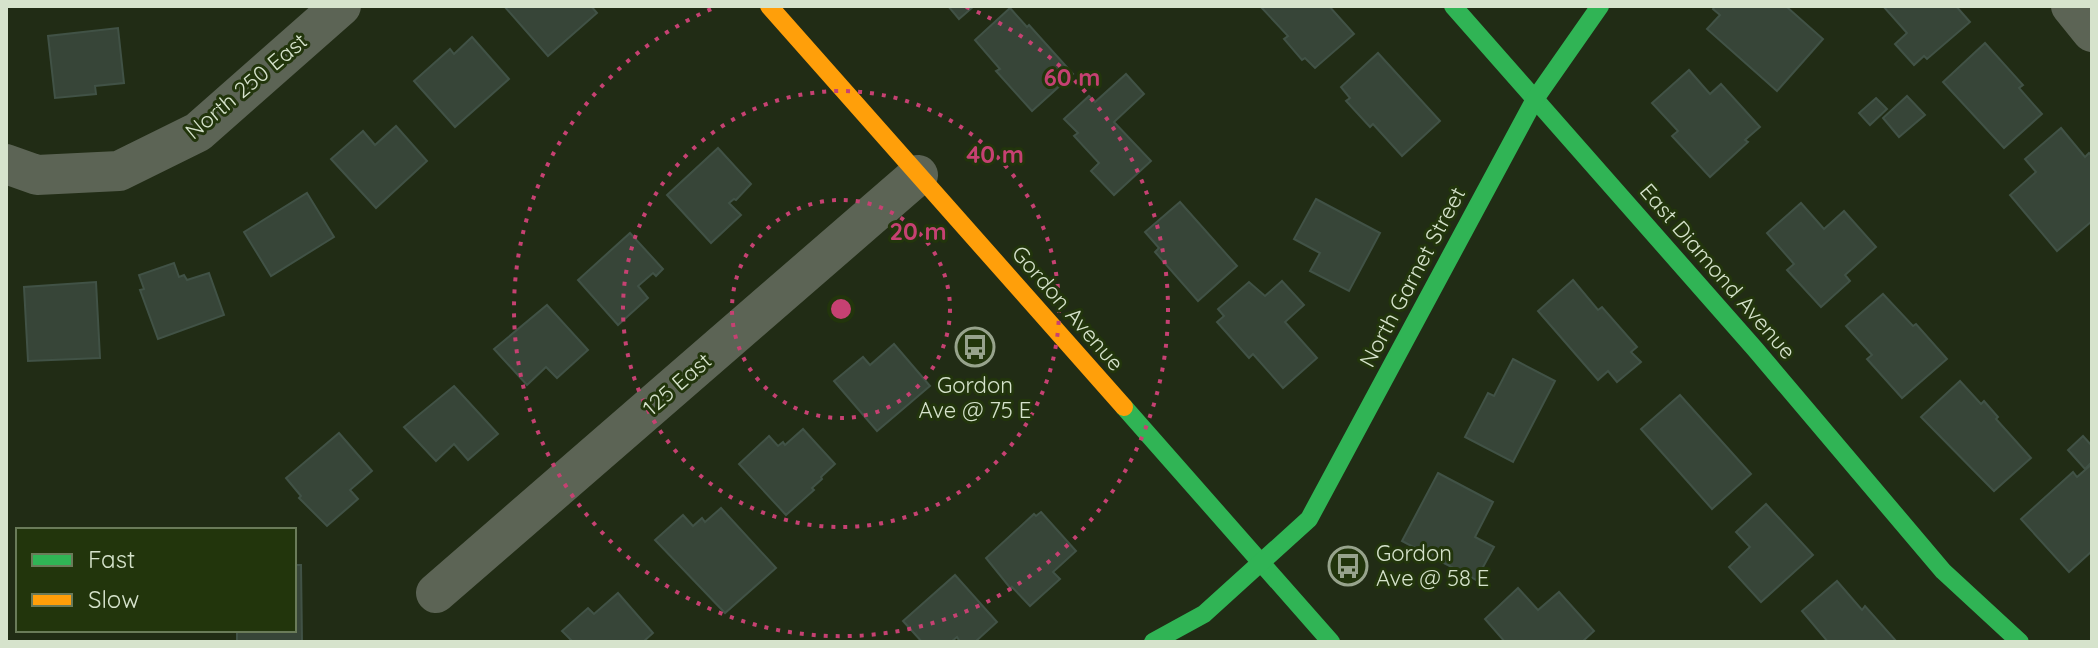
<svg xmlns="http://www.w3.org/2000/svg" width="2098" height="648" font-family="Quicksand,sans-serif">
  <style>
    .building { fill: #374538; stroke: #415246; stroke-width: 2 }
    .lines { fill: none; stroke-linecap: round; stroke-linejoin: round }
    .street { stroke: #5c6455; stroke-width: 40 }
    .fast { stroke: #30b455; stroke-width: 18 }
    .slow { stroke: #ff9f0a; stroke-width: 18 }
    .ring { fill: none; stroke: #c64172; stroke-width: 4; stroke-dasharray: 4 8 }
    .labels { text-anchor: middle; stroke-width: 6; stroke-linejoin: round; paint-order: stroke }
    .street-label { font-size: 22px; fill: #d6e3cc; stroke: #22350c }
    .poi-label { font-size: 22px; fill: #d6e3cc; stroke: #22350c }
    .centre { fill: #c64172; stroke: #22350c; stroke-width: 4 }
    .ring-label { font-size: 24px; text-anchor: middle; font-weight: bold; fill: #c64172; stroke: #22350c; stroke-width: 6; stroke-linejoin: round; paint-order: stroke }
  </style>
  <rect width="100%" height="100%" fill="#212c15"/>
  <g class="building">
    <polygon points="504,6 591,6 597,13 548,56"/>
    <polygon points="948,6 974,6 959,19"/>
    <polygon points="1260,6 1329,6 1354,34 1315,68 1305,58 1302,60 1284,39 1288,36"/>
    <polygon points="1715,6 1790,6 1788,8 1823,39 1777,91 1707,29 1720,15 1713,9"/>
    <polygon points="1883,6 1956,6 1970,22 1927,59 1924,56 1914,65 1895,44 1907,33"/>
    <polygon points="1010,8 1027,27 1029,25 1073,74 1032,111 996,71 1000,69 975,40"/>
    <polygon points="118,28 124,83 95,86 96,94 55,98 48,36"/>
    <polygon points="472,37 509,79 455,127 414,81 450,49 454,54"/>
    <polygon points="1985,43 2023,85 2019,88 2042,114 2004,148 1943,82"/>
    <polygon points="1378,53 1440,121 1402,156 1373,124 1370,127 1346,101 1350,98 1341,87"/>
    <polygon points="1689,70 1710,94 1721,84 1760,127 1745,140 1748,142 1710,177 1672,136 1678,131 1652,103"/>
    <polygon points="1126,74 1144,94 1114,122 1151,161 1114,195 1091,171 1099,163 1074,136 1078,133 1064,119 1089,96 1095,102"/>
    <polygon points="1907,96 1925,115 1899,137 1883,118"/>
    <polygon points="1876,98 1887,109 1870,125 1859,113"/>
    <polygon points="396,126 427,161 376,208 331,159 363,131 375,145"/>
    <polygon points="2061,128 2085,157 2089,153 2092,156 2092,221 2057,251 2010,195 2036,172 2025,159"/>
    <polygon points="718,148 751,184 736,200 734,199 729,203 741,215 711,243 667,195"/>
    <polygon points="307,193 334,237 271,276 244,232"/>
    <polygon points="1316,199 1380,233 1349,291 1310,271 1320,253 1294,239"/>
    <polygon points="1180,202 1237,266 1198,301 1155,252 1159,248 1145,232"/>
    <polygon points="1801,203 1824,229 1844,211 1876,247 1845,275 1850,281 1821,307 1787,270 1794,264 1767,233"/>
    <polygon points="630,233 663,269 656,276 653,273 638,286 648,298 618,325 578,280"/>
    <polygon points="174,263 179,277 184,275 187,280 209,273 224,315 158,339 140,290 144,289 139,275"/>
    <polygon points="1573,280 1598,310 1602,307 1637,347 1631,352 1641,362 1617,382 1608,371 1598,380 1538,311"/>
    <polygon points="1282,281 1304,305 1285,322 1317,358 1283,388 1253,354 1249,358 1217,322 1224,316 1218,309 1249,282 1265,296"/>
    <polygon points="96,282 100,358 28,361 24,287"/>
    <polygon points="1883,294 1913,326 1916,324 1947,359 1902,398 1867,359 1872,355 1846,326"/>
    <polygon points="547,305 588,350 557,378 546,367 527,385 494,349"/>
    <polygon points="894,344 930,386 877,431 834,381 863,357 870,365"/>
    <polygon points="1513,359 1555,381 1513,462 1465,437 1488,393 1494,396"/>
    <polygon points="1960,381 1981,404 1984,401 1998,417 1996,419 2031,458 1994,491 1921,417"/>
    <polygon points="454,386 498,434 468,460 454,444 436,461 404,427"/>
    <polygon points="1680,395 1751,474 1712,509 1641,429"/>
    <polygon points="803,429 835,464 821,477 822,479 812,488 814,490 786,515 739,464 769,436 778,446 783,442 785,445"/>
    <polygon points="339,433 372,471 350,490 358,499 327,526 299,498 301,496 286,478"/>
    <polygon points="2083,436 2092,446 2092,462 2085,469 2068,450"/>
    <polygon points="2092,464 2092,551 2069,572 2021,519 2073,472 2077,477"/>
    <polygon points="1438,473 1493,502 1475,537 1494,547 1476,580 1402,541"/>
    <polygon points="1766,504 1813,555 1761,602 1729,567 1750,547 1736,532"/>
    <polygon points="721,508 776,568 725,613 655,540 683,515 693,526 702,518 705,522"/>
    <polygon points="1041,512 1076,551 1053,572 1060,579 1030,606 1012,587 1011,589 986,558 1034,514 1036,516"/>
    <polygon points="294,565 301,565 302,642 237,642 237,630 294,630"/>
    <polygon points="955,575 997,622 975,642 960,642 957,637 951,642 922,642 903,621"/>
    <polygon points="1837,581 1862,610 1865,606 1897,642 1828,642 1802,611"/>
    <polygon points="1518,588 1538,610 1559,592 1594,631 1582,642 1505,642 1485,619"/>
    <polygon points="618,593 653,633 643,642 573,642 562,631 588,608 594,614"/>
  </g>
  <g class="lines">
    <g class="street">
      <polyline points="2071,6 2092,32"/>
      <polyline points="6,164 37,175 119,171 198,132 341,6"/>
      <polyline points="436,593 918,175"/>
    </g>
    <g class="fast">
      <polyline points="1453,6 1755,349 1943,571 2020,642"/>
      <polyline points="1124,407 1331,642"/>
      <polyline points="1153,642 1204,614 1309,519 1535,99 1600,6"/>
    </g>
    <polyline class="slow" points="769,6 1124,407"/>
  </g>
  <g class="ring">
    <circle cx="841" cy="309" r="109"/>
    <circle cx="841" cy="309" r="218"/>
    <path d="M966 7A327 327 0 1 1 716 7"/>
  </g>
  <defs>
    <symbol id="bus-ring" viewBox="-11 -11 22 22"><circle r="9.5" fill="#22350c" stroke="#97a38c" stroke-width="1.5"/><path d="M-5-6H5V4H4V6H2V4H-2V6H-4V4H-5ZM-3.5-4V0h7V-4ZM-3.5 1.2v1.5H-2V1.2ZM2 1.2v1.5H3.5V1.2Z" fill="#97a38c"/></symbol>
  </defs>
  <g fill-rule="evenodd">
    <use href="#bus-ring" x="953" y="325" width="44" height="44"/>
    <use href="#bus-ring" x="1326" y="544" width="44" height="44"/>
  </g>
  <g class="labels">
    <g class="street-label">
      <text transform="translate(246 86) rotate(-40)" y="8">North 250 East</text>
      <text transform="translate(1718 271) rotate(49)" y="8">East Diamond Avenue</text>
      <text transform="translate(1412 277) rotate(-62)" y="8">North Garnet Street</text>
      <text transform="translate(1068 308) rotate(49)" y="8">Gordon Avenue</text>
      <text transform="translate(677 384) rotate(-41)" y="8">125 East</text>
    </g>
    <g class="poi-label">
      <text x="975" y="393">Gordon<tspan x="975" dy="25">Ave @ 75 E</tspan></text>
      <text x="1376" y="561" text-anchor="start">Gordon<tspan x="1376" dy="25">Ave @ 58 E</tspan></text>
    </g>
  </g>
  <circle cx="841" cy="309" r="12" class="centre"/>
  <g class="ring-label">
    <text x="1072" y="86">60 m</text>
    <text x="995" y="163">40 m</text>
    <text x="918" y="240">20 m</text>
  </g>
  <rect width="2098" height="648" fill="none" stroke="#d6e3cc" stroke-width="16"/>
  <rect x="16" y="528" width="280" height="104" fill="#22350c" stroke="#6a7b59" stroke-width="2"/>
  <rect x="32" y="554" width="40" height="12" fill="#30b455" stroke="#6a7b59" stroke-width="2"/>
  <text x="88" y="568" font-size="24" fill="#d6e3cc">Fast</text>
  <rect x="32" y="594" width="40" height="12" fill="#ff9f0a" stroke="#6a7b59" stroke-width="2"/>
  <text x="88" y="608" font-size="24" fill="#d6e3cc">Slow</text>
</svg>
